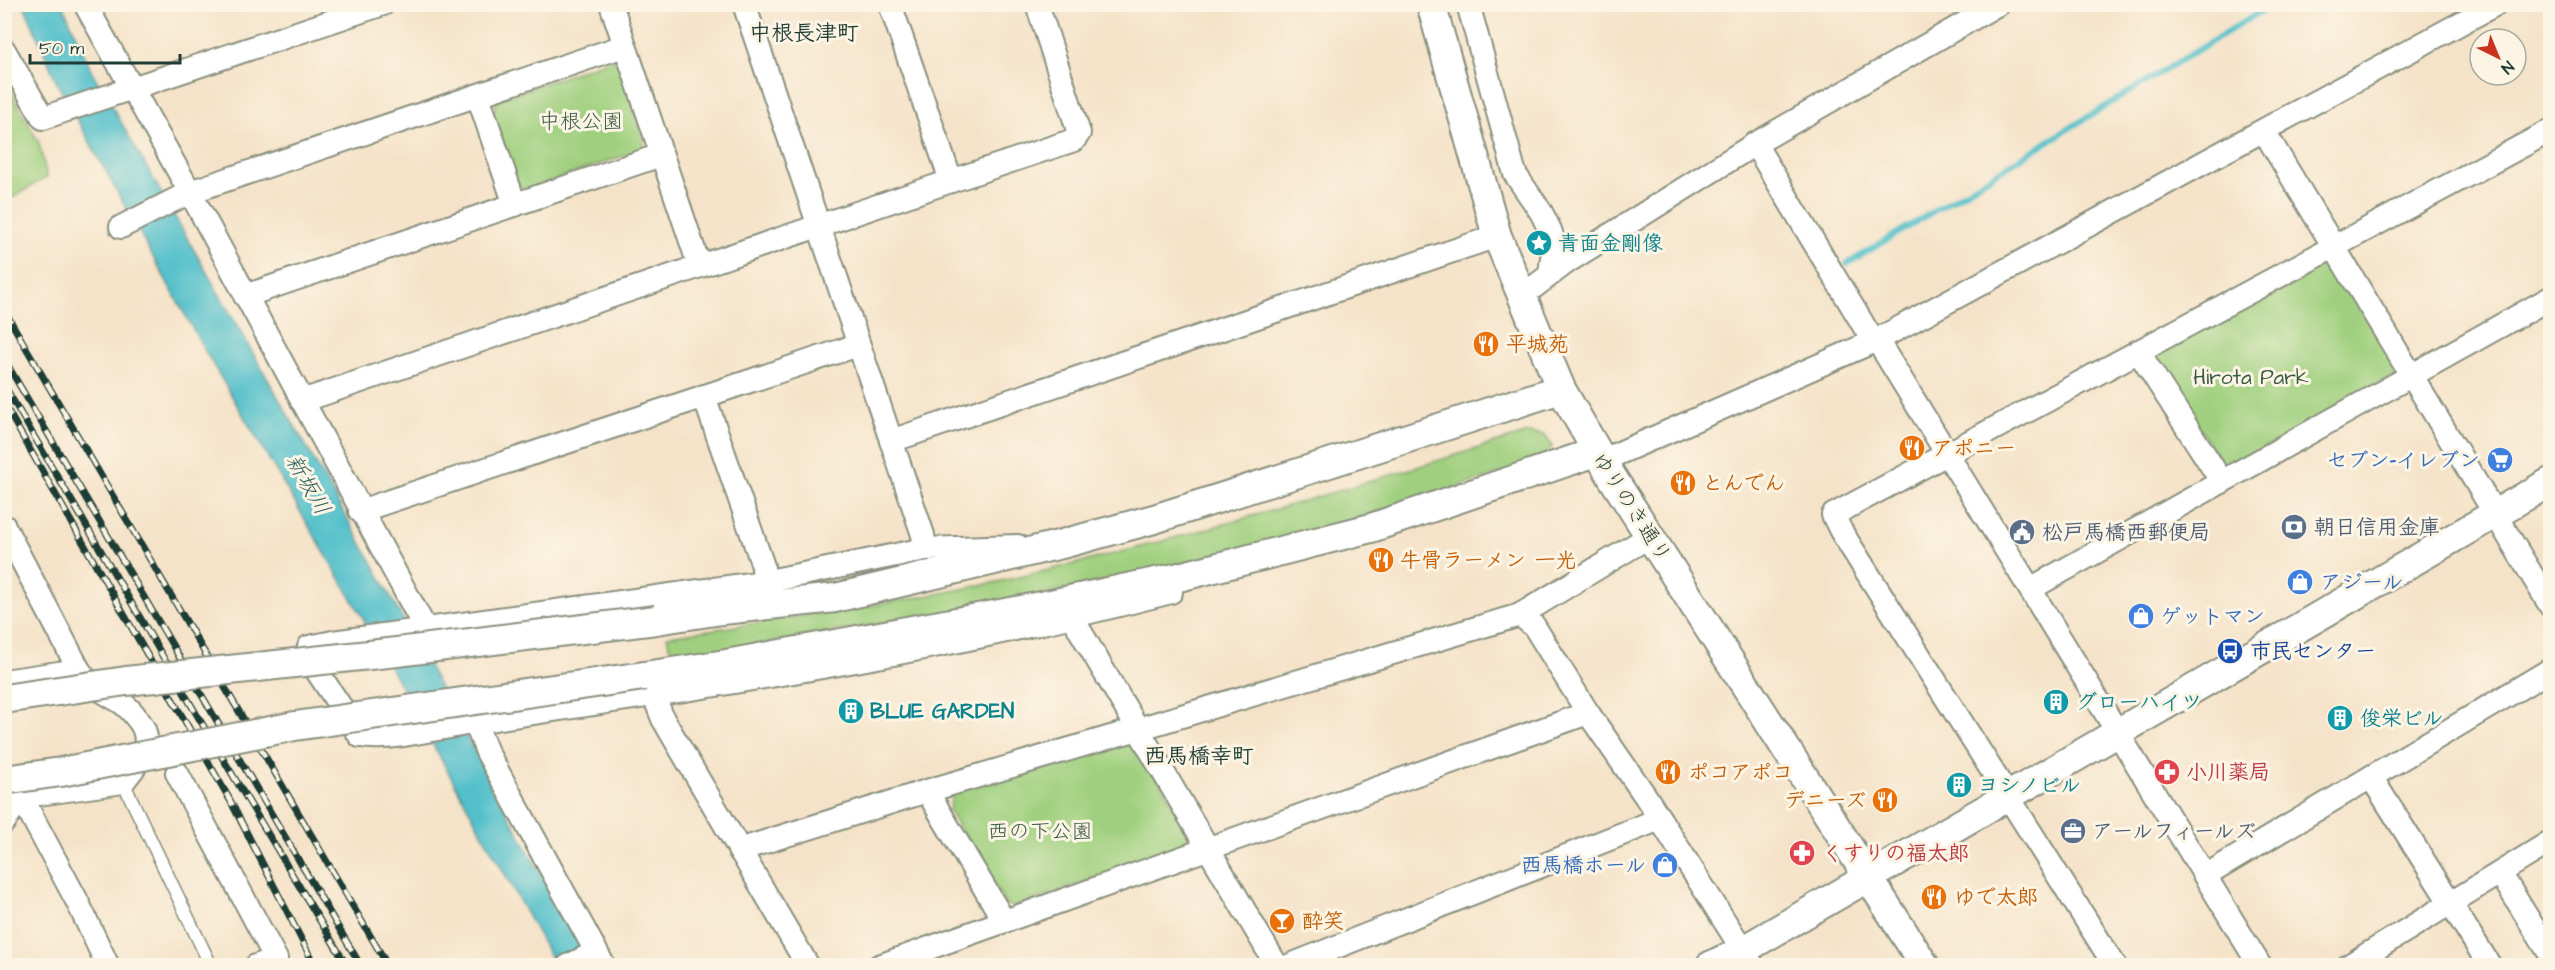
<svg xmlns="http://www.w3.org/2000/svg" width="2555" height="970" font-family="'Architects Daughter','Klee One',sans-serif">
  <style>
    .green { fill: #a0d07f; stroke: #60865a; stroke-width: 1.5 }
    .water { fill: #53c0cb; stroke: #397e80; stroke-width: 1.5 }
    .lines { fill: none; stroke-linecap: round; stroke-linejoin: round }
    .stream { stroke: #53c0cb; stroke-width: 6 }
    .service-casing { stroke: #8a907e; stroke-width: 15 }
    .minor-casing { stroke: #8a907e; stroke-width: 26 }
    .tertiary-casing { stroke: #8a907e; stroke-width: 32 }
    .service { stroke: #fff; stroke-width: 12 }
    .minor { stroke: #fff; stroke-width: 22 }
    .tertiary { stroke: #fff; stroke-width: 28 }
    .rail-casing { stroke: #1f3d34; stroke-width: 7 }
    .rail { stroke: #fcf5e5; stroke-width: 4.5; stroke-dasharray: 14; stroke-linecap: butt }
    .tertiary-bridge-casing { stroke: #8a907e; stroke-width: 32; stroke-linecap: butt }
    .tertiary-bridge { stroke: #fff; stroke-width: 28 }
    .labels { text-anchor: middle; stroke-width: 6; stroke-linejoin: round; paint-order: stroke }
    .park-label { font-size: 21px; fill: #395a43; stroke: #fcf5e5 }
    .culture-label { font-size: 21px; font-weight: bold; fill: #0d838f; stroke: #fcf5e5; text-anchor: start }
    .food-label { font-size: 21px; font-weight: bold; fill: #c56008; stroke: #fcf5e5; text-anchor: start }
    .shop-label { font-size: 21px; font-weight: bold; fill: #366cbe; stroke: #fcf5e5; text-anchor: end }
    .street-label { font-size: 21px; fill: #1f3d34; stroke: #fcf5e5 }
    .service-label { font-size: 21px; font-weight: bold; fill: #4e5e75; stroke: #fcf5e5; text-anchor: start }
    .transit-label { font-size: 21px; font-weight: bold; fill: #164399; stroke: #fcf5e5; text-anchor: start }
    .health-label { font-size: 21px; font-weight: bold; fill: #be3a42; stroke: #fcf5e5; text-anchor: start }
    .neighbourhood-label { font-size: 22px; font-weight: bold; fill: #1f3d34; stroke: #fcf5e5 }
    .water-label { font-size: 22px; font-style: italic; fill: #2c5e5a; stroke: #fcf5e5 }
  </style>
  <rect width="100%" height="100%" fill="#fcf5e5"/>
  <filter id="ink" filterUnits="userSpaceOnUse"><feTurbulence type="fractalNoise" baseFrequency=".0167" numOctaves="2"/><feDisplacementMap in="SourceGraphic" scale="12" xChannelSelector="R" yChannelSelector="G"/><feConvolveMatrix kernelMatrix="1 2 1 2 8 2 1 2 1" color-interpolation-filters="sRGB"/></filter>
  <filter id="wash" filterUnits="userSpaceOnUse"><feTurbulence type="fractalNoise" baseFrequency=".008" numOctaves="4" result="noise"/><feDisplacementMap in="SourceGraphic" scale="24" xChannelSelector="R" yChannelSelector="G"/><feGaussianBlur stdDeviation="1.35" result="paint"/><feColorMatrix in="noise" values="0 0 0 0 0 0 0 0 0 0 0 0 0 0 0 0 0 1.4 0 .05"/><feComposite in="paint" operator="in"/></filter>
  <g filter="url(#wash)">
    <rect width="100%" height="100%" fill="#f5e3c9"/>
    <g class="green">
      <polygon points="613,59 619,63 644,140 643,149 526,190 518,184 492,114 497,100"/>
      <polygon points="4,79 39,143 47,177 5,202"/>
      <polygon points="2320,261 2338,267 2397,364 2394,375 2233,466 2222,464 2153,357 2155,352"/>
      <path d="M1528 433 1545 435 1552 447 1540 461 1290 540 985 607 672 658 667 636C792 618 918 601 1041 572 1206 533 1367 482 1528 433Z"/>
      <polygon points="1123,743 1139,745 1189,833 1190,842 1184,847 1014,907 1006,905 949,811 953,792"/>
    </g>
    <polygon class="water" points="24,5 63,5 90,68 371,560 590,965 555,965 358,609 205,351 57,83"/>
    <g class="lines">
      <g class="stream">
        <polyline points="1847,264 2273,4"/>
        <polyline points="89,755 98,749 116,748"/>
      </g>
    </g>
  </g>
  <g filter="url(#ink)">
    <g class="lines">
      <defs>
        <polyline id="service" points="123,782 211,966"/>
        <g id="minor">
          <polyline points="85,4 190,192 425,628"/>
          <polyline points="611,4 699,265"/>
          <polyline points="744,4 923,535 925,549"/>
          <polyline points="1468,4 1515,174 1541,212 1550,230 1554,242 1550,274"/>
          <polyline points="4,50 43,118 383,4"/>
          <polyline points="478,96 515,205"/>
          <polyline points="2264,131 2550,605"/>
          <polyline points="1755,144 1873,341"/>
          <polyline points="951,181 1074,140 1079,133 1037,4"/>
          <polyline points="121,227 190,192 624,46"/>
          <polyline points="1519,293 1534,287 1567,262 1755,144 1998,4"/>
          <polyline points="245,296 661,155"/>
          <path d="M1877 340C2006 548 2132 757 2260 966"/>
          <polyline points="2138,351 2222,482"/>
          <polyline points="704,396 763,566 764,582"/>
          <polyline points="302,401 951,181 890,4"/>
          <polyline points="891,441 1497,236"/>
          <polyline points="1601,461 1877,340 2496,4"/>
          <polyline points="360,511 858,345"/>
          <path d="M4 526 79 670C90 686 103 691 119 701 128 706 133 713 139 721 156 743 138 763 123 782L4 799"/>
          <path d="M1018 546 925 549 764 582 333 642 309 647 307 656 360 736C383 740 409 734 432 730 463 725 495 718 526 714 742 683 959 647 1171 592"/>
          <polyline points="2032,588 2550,298"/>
          <polyline points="1520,615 1650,536"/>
          <polyline points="4,681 79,670"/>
          <polyline points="654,696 663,719 808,966"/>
          <polyline points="475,722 487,752 604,966"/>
          <polyline points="177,773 276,959 256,966"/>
          <polyline points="2371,777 2490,966"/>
          <polyline points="927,791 1004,921"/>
          <polyline points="4,822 21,796 77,901 108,966"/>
          <polyline points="739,850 927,791 1138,729 1079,629 1075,617"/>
          <polyline points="2500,873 2550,954"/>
          <polyline points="2205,876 2550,670"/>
          <polyline points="568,966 596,952"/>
          <polyline points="879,966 1588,713"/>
          <polyline points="1277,966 1138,729 1520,615 1534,626 1588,713 1646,797 1753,966"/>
          <polyline points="1288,966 1660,819"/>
          <path d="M2115 966C2023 821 1933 675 1841 531L1833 515 2550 131"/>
          <polyline points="2348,966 2550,842"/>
        </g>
        <g id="tertiary">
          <polyline points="1431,4 1497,236 1561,389 1612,477 1925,966"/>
          <polyline points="656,620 722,610 835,598 1062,544 1154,519 1561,389"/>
          <polyline points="644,676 726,664 1027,609 1175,578 1371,528 1596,452"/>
          <polyline points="1710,966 1743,950 2550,482"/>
        </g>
      </defs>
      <use href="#service" class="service-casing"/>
      <use href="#minor" class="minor-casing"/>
      <use href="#tertiary" class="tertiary-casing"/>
      <use href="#service" class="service"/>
      <use href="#minor" class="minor"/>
      <use href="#tertiary" class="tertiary"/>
      <defs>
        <g id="rail">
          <polyline points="4,310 388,966"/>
          <polyline points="4,359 361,966"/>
          <polyline points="4,385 207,732 347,966"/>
          <polyline points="4,404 230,800 315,966"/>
        </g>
      </defs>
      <use href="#rail" class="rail-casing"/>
      <use href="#rail" class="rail"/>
      <defs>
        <g id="tertiary-bridge">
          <polyline points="4,699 126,681 397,652 656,620"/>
          <polyline points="4,780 61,772 295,726 644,676"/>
        </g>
      </defs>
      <use href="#tertiary-bridge" class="tertiary-bridge-casing"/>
      <use href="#tertiary-bridge" class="tertiary-bridge"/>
    </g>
  </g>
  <defs>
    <symbol id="sight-disc" viewBox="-11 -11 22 22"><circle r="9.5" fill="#0f9aa8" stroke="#fcf5e5"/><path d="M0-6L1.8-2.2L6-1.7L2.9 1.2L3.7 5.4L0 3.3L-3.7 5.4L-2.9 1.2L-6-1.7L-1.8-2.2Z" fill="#fff"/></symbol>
    <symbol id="restaurant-disc" viewBox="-11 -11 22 22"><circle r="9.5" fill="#e8710a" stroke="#fcf5e5"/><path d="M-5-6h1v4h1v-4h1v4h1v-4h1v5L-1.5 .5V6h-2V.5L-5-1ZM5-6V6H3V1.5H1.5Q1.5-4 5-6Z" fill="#fff"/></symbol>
    <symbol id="supermarket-disc" viewBox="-11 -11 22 22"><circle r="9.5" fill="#3f7fe0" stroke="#fcf5e5"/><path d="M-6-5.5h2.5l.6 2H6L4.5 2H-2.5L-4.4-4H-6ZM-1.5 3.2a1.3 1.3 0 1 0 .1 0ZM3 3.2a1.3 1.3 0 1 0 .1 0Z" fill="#fff"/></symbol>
    <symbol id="bank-disc" viewBox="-11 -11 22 22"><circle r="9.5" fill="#5c6f8a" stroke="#fcf5e5"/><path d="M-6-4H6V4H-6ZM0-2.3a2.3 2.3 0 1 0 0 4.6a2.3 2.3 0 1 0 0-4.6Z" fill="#fff"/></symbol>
    <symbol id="civic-disc" viewBox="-11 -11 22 22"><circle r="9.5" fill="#5c6f8a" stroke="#fcf5e5"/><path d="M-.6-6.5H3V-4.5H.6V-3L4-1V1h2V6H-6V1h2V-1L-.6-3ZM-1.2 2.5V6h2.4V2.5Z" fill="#fff"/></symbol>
    <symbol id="shop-disc" viewBox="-11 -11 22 22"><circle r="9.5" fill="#3f7fe0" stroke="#fcf5e5"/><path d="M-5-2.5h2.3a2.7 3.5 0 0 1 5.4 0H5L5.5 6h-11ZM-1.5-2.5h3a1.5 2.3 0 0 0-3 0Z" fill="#fff"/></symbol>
    <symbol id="bus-disc" viewBox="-11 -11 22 22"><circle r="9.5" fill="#1a4fb4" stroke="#fcf5e5"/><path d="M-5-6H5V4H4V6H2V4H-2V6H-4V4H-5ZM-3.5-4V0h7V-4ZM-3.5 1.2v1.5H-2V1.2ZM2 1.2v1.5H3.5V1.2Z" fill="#fff"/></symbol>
    <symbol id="building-disc" viewBox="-11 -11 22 22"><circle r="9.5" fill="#0f9aa8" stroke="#fcf5e5"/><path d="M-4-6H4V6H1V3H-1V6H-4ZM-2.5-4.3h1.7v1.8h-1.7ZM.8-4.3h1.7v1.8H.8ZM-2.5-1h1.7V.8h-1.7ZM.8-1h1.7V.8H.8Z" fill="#fff"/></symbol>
    <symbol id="pharmacy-disc" viewBox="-11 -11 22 22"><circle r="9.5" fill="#e0444e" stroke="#fcf5e5"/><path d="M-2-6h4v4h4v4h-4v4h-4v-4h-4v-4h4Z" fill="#fff"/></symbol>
    <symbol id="office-disc" viewBox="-11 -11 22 22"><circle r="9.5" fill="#5c6f8a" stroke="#fcf5e5"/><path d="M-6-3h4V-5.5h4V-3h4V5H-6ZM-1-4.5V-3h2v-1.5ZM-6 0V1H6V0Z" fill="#fff"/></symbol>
    <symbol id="bar-disc" viewBox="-11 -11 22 22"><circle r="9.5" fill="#e8710a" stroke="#fcf5e5"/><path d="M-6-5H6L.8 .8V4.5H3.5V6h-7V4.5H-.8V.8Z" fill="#fff"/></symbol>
  </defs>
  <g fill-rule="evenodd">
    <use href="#sight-disc" x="1524" y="228" width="30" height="30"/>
    <use href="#restaurant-disc" x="1471" y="329" width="30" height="30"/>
    <use href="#restaurant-disc" x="1897" y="433" width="30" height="30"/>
    <use href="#supermarket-disc" x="2485" y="445" width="30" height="30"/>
    <use href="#restaurant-disc" x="1668" y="468" width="30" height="30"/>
    <use href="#bank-disc" x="2279" y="512" width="30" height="30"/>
    <use href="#civic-disc" x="2007" y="517" width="30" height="30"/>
    <use href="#restaurant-disc" x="1366" y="545" width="30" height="30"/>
    <use href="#shop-disc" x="2285" y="567" width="30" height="30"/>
    <use href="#shop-disc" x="2126" y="601" width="30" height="30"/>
    <use href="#bus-disc" x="2215" y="636" width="30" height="30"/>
    <use href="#building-disc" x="2041" y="687" width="30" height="30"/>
    <use href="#building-disc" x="836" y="696" width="30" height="30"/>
    <use href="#building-disc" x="2325" y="703" width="30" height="30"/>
    <use href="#restaurant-disc" x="1653" y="757" width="30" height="30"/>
    <use href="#pharmacy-disc" x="2152" y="757" width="30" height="30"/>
    <use href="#building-disc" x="1944" y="770" width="30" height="30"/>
    <use href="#restaurant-disc" x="1870" y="785" width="30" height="30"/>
    <use href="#office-disc" x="2058" y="816" width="30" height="30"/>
    <use href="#pharmacy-disc" x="1787" y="838" width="30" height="30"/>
    <use href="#shop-disc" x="1650" y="850" width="30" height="30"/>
    <use href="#restaurant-disc" x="1919" y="882" width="30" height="30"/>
    <use href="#bar-disc" x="1267" y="906" width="30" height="30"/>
  </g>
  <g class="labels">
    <g class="park-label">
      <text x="581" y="128">中根公園</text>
      <text x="2251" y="384">Hirota Park</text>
      <text x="1040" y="838">西の下公園</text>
    </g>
    <g class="culture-label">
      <text x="1558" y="250">青面金剛像</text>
      <text x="2076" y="709">グローハイツ</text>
      <text x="870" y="718">BLUE GARDEN</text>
      <text x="2360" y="725">俊栄ビル</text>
      <text x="1978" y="792">ヨシノビル</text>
    </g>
    <g class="food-label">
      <text x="1506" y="351">平城苑</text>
      <text x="1932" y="455">アポニー</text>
      <text x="1702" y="490">とんでん</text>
      <text x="1400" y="567">牛骨ラーメン 一光</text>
      <text x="1688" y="779">ポコアポコ</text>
      <text x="1866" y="807" text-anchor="end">デニーズ</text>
      <text x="1954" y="904">ゆで太郎</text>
      <text x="1302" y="928">酔笑</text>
    </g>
    <g class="shop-label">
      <text x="2480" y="467">セブン-イレブン</text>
      <text x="2320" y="589" text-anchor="start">アジール</text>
      <text x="2160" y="623" text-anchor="start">ゲットマン</text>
      <text x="1646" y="872">西馬橋ホール</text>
    </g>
    <g class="street-label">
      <text transform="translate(1632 507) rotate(57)" y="7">ゆりのき通り</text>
    </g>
    <g class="service-label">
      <text x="2314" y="534">朝日信用金庫</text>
      <text x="2042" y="539">松戸馬橋西郵便局</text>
      <text x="2092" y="838">アールフィールズ</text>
    </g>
    <g class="transit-label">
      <text x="2250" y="658">市民センター</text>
    </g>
    <g class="health-label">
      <text x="2186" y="779">小川薬局</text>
      <text x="1822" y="860">くすりの福太郎</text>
    </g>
    <g class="neighbourhood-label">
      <text x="804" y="40">中根長津町</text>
      <text x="1199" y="763">西馬橋幸町</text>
    </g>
    <g class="water-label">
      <text transform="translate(309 484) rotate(60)" y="8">新坂川</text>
    </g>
  </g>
  <rect width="2555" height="970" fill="none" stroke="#fcf5e5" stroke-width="24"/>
  <g transform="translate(2498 57) rotate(137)"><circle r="28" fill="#fcf5e5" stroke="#a4ab9e" stroke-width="1.5"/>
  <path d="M0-4.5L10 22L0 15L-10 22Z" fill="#c8321e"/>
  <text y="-9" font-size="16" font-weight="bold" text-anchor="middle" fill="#1f3d34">N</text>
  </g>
  <path d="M30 54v9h150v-9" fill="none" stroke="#1f3d34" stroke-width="3"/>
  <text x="39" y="54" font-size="18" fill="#1f3d34" stroke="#fcf5e5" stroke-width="4.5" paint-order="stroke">50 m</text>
</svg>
